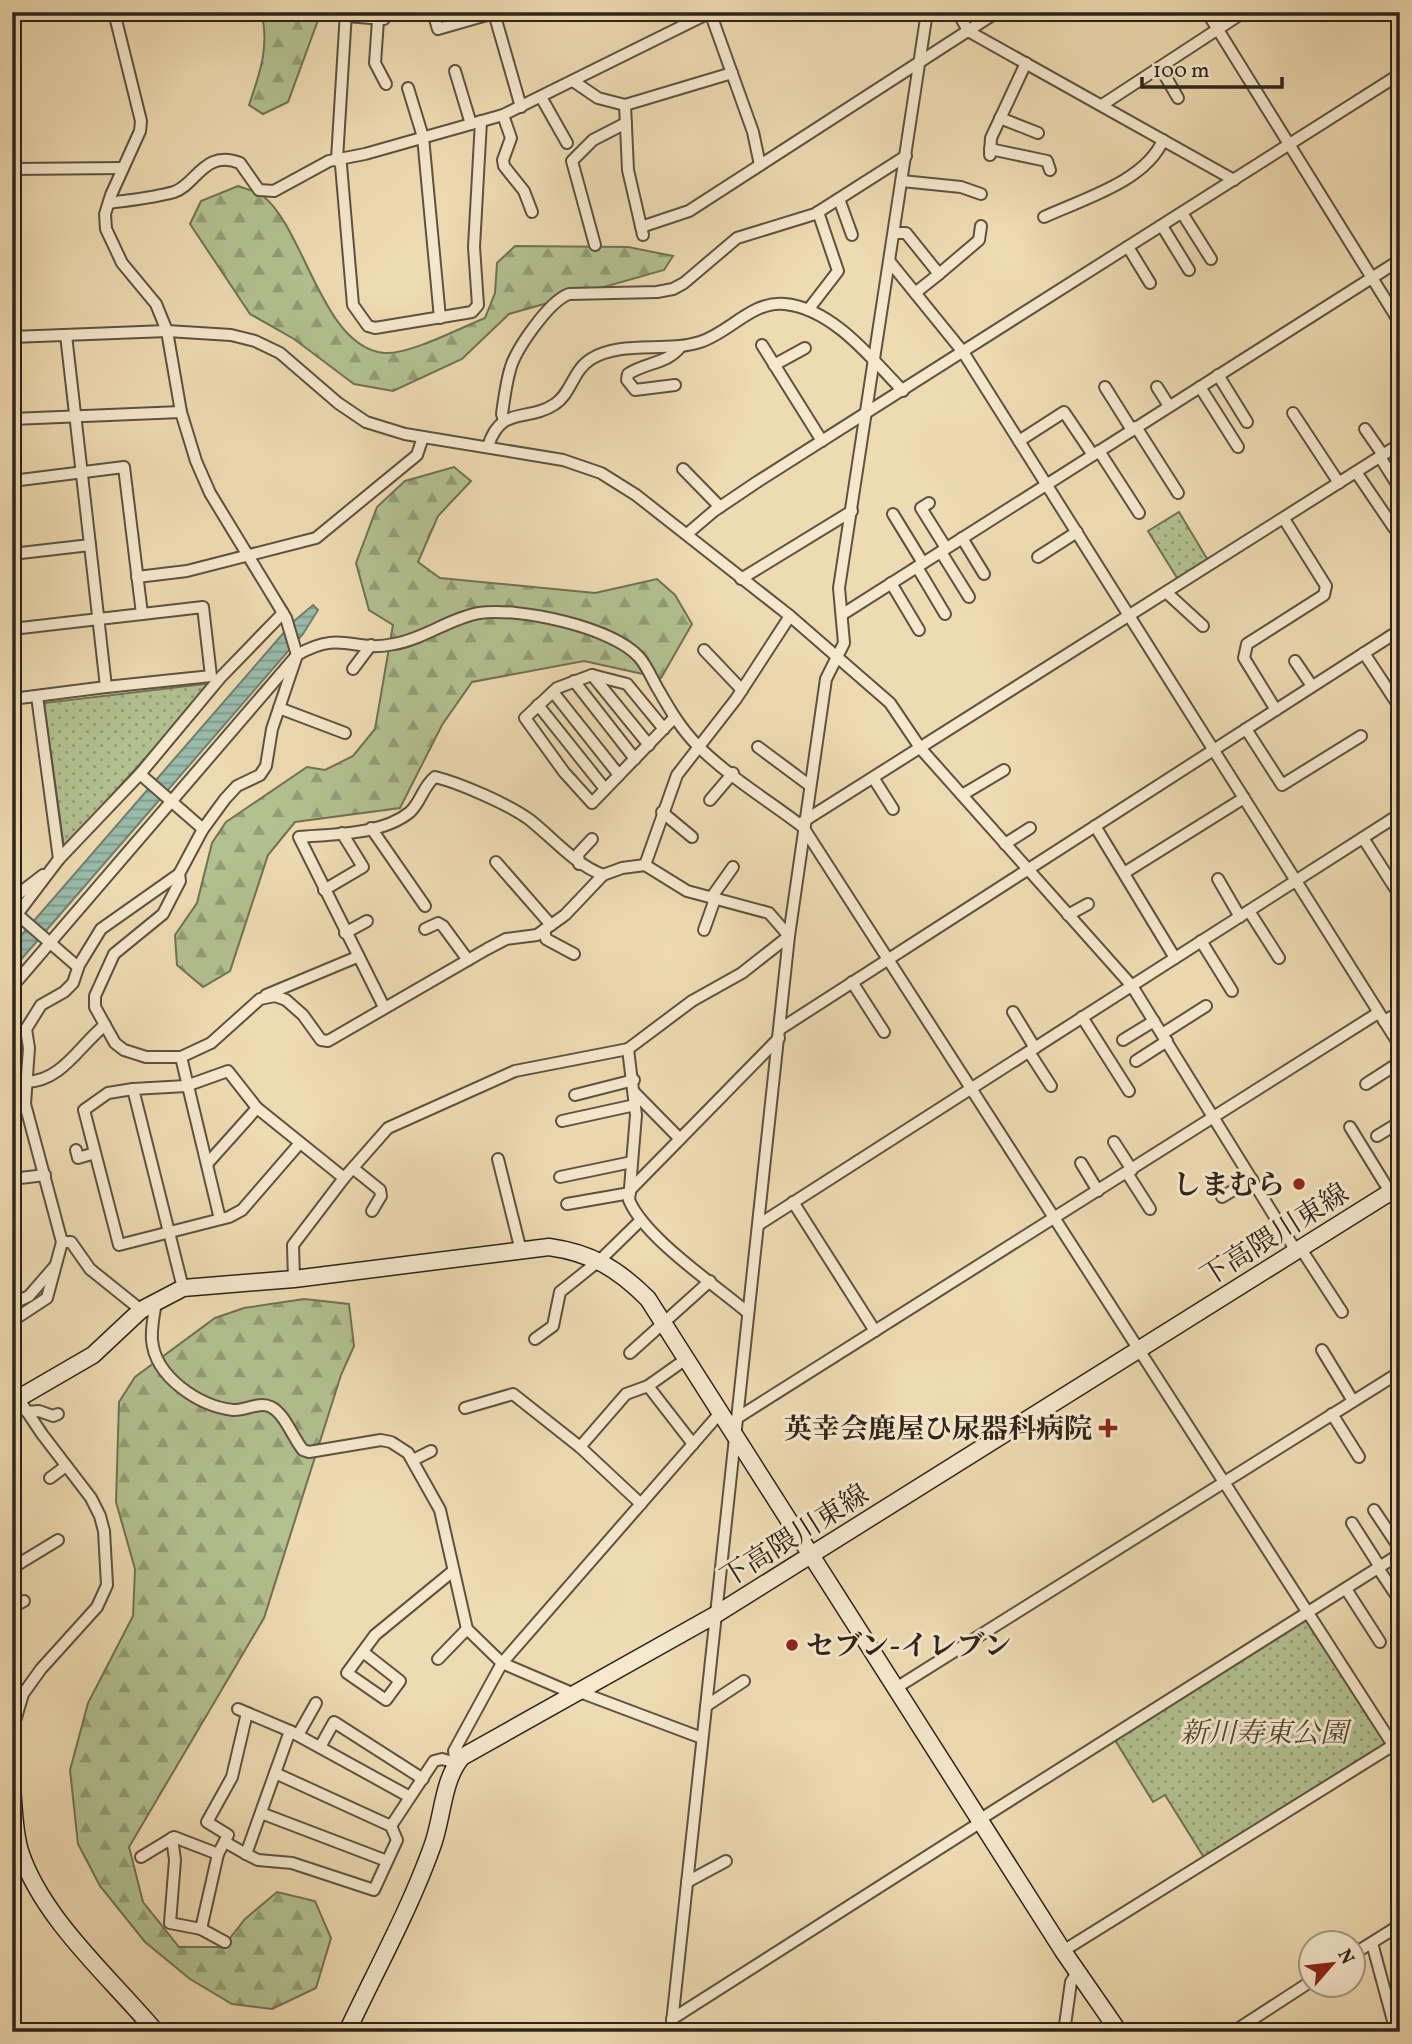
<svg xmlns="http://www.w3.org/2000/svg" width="1412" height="2044" font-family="Vollkorn,'Noto Serif JP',serif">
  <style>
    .forest { fill: url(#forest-firs); stroke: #707256; stroke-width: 2 }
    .park { fill: url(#park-dots); stroke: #707256; stroke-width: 2 }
    .water { fill: url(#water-rules); stroke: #6e7f71; stroke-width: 2 }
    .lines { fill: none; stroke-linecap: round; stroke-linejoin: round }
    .street-casing { stroke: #5e5241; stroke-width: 14 }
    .secondary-casing { stroke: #2d241b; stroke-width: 19 }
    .street { stroke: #f5e8cd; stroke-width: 10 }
    .secondary { stroke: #f5e8cd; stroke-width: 16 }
    .poi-dot { fill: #8f2418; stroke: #f5e8cd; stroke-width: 2.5 }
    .labels { text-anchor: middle; stroke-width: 6; stroke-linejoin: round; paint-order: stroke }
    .poi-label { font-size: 28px; font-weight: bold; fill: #2d241b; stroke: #f5e8cd; text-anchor: end }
    .street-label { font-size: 28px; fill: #2d241b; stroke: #f5e8cd }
    .park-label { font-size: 28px; font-style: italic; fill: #4e4b38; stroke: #f5e8cd }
  </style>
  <defs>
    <pattern id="forest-firs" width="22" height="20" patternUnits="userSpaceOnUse" patternTransform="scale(1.75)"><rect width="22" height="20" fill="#b3c191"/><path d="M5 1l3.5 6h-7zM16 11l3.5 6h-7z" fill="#929d76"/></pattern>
    <pattern id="park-dots" width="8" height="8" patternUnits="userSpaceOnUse" patternTransform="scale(1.75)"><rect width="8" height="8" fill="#b3c191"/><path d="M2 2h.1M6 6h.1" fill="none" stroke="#929d76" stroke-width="1.8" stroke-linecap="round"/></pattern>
    <pattern id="water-rules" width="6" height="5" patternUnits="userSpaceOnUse" patternTransform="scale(1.75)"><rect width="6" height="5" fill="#9abbaa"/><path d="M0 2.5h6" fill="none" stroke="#7e988a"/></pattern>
  </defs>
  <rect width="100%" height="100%" fill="#efdbb2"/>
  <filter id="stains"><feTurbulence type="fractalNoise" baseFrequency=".00286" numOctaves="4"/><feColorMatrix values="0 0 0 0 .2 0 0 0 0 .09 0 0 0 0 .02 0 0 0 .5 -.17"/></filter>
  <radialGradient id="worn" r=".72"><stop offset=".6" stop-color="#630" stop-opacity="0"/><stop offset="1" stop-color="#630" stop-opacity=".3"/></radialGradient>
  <g class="forest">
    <path d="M261 12H321L288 102 263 114 249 105C260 73 270 45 261 12Z"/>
    <path d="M238 186C245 189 257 191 263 196 305 229 322 347 384 353 409 355 460 328 485 318L495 293 497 263 515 246 628 247 673 256 664 270 509 314 462 359 393 391 354 384 294 339 250 314 190 224 201 201Z"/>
    <polygon points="454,467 471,481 438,516 418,562 440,578 595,593 657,579 675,595 692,624 661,678 584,661 472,682 442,725 400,808 295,822 268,855 230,971 203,987 177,965 175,935 197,903 212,843 226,822 307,767 325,770 353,756 375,729 393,625 369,610 356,563 377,507 405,481"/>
    <polygon points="304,1299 349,1304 354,1346 341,1375 264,1618 129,1847 143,1902 179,1947 223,1947 245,1919 277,1892 315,1901 331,1938 316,1988 272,2009 232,2004 190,1979 145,1942 100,1886 78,1844 70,1770 88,1703 133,1616 135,1569 116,1502 119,1402 135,1377 215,1318 244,1308"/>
  </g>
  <g class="park">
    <polygon points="1179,512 1209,562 1179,581 1148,531"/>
    <polygon points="213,683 64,848 44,703"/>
    <polygon points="1308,1614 1388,1742 1205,1859 1165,1795 1153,1802 1115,1740"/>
  </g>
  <polygon class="water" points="313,605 318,610 303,634 12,970 12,946 293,622"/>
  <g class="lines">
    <defs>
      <g id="street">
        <polyline points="346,12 337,159 341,165 353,305 368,326 375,328 472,312 478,305 474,247 481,121"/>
        <polyline points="433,12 438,29 494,13 521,107"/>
        <polyline points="710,12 753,132 760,165"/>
        <polyline points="958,12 968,31 1234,180"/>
        <polyline points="1207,12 1400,323"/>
        <polyline points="346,16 384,19"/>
        <polyline points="378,20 375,63 386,84"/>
        <polyline points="1160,67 1178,98"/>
        <polyline points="455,71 471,124"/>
        <polyline points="573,81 598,98 625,105"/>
        <polyline points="408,88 423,137 440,318"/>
        <polyline points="541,97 567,143"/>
        <polyline points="1102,105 1244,12"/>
        <polyline points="503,115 511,138 503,160 504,166 524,191 532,212"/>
        <polyline points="1000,118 1038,133"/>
        <polyline points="990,149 1047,161 1050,170"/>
        <polyline points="990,155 991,138 1026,63"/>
        <polyline points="12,169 123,168"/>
        <polyline points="902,181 961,187 981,194"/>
        <polyline points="839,199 852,235"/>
        <path d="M109 203C130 200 153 198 174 192 196 185 204 149 240 163L259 190 274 191 329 161 365 154 503 115 711 12"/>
        <polyline points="1182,213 1211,259"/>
        <path d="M1044 217C1083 199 1146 181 1163 140"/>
        <polyline points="1162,226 1189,270"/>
        <polyline points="641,227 689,211 997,12"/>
        <polyline points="894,233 906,233 939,274 915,293"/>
        <polyline points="643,235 628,170 625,105 732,73"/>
        <polyline points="595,245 572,161 593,140 626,123"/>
        <polyline points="1128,247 1150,283"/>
        <polyline points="890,262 963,352 1400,1046"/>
        <polyline points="939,274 979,240 981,226"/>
        <polyline points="808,310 838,271 818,212"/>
        <polyline points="12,337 167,331 231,335 255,341 280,353 338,403 366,422 405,434 563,460 601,473 636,495 790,616 890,703 921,749 1132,986 1296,1251"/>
        <polyline points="762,345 822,441"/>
        <polyline points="774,365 805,348"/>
        <polyline points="1218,375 1247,422"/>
        <path d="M675 385 635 390 627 380 628 374C646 362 668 364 681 346"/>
        <polyline points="1105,387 1132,430"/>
        <polyline points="1157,387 1169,406"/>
        <polyline points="1200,387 1238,447"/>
        <polyline points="1293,413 1339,483"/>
        <polyline points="12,419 181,412"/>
        <path d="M504 421 502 414C504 399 506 384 510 370 515 350 549 301 569 294L657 292 673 289 684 283 737 238 815 214 906 156"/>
        <polyline points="1136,427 1178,493"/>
        <polyline points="1365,429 1383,455"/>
        <polyline points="1019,441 1064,412 1093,455"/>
        <path d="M488 446C502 404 527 423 555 404 571 394 573 370 591 359 621 340 666 353 700 342 729 333 753 300 785 304 833 309 871 358 903 391"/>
        <polyline points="1099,451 1139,513"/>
        <polyline points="1380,457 1400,489"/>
        <polyline points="683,469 720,507"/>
        <polyline points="1356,472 1394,528 1400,525"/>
        <polyline points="12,481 124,467 142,614"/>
        <polyline points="929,503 921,508 946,548"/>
        <polyline points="893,514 923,563"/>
        <polyline points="687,534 714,511 757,482 1400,74"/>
        <polyline points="962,538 984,574"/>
        <polyline points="941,552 969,597"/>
        <polyline points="12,554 90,545 66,335"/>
        <polyline points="1038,557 1077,532"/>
        <polyline points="917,567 945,614"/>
        <polyline points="137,577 187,571 316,538 417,455 423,437"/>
        <polyline points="741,579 852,511"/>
        <polyline points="891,583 919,630"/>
        <polyline points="1167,593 1203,626"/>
        <polyline points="843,614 1400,260"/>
        <path d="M12 629C76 622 140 614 203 607L211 676 106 687 90 545"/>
        <polyline points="704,650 742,690"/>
        <polyline points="1364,653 1400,708"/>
        <polyline points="1295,661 1312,686"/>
        <polyline points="353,669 371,645"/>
        <polyline points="592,675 649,745"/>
        <polyline points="574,681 635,759"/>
        <polyline points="553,692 619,775"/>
        <polyline points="37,696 59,859"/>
        <polyline points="12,699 106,687"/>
        <polyline points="538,705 605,789"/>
        <polyline points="279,708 345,733"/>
        <polyline points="1276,710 1244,658 1247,644 1324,595 1326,586 1284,519"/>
        <polyline points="664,729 627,684 592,675 557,688 525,718 564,772 592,803 674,718"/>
        <polyline points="1246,729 1282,785 1361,736"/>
        <polyline points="758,747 809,785"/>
        <polyline points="140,774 203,829"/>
        <polyline points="874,779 893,809"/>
        <polyline points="962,795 1004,770"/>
        <polyline points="710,800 733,773"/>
        <polyline points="662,812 692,837"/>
        <polyline points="804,821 1400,444"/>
        <polyline points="1095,826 1175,958"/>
        <polyline points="371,828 425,906"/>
        <polyline points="1363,838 1400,896"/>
        <polyline points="1005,844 1030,828"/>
        <polyline points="496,862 551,925"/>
        <polyline points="579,864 578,854 592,839"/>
        <polyline points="645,865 677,775 736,699 790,616"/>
        <polyline points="1124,873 1244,798"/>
        <polyline points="179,874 180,881 163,914 114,954 95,996 95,1007 115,1043 124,1050 146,1057 181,1057 211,1043 260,999 275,996 286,1000 303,1015 321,1040 328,1041 487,949 506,939 537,935 565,915 603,875 622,868 645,865 687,891 769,913 789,936 742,973 692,1001 628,1049 515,1071 388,1128 344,1178 293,1245 294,1279"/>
        <polyline points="1218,879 1240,917"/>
        <polyline points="324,890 363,867 342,833"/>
        <polyline points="711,898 733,867"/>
        <polyline points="12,899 43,875"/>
        <polyline points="1249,911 1279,958"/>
        <polyline points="18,915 78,967"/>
        <polyline points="1068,915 1088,904"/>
        <polyline points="12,921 59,859 140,774 220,678 283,613"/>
        <polyline points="425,929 438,923 443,926 468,960"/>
        <polyline points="544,930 546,939 574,954"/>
        <polyline points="704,930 715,899"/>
        <polyline points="345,933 367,921"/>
        <polyline points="1201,941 1232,991"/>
        <polyline points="852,982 884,1032"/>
        <path d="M12 987 297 655C342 629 353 653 394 644 424 639 450 618 479 613 519 607 612 627 639 657 647 666 652 679 658 689 670 710 681 729 698 746 728 776 769 801 803 827L1400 1756"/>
        <polyline points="266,995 357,957"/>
        <path d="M384 1007 299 837C333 834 382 835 410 812 421 802 423 786 435 777 460 783 510 805 530 820 555 840 573 863 603 875"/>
        <polyline points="1013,1012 1035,1048"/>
        <polyline points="1082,1017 1129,1091"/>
        <polyline points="1384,1021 1400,1012"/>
        <polyline points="780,1029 1400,630"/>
        <polyline points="1162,1034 1206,1006"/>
        <polyline points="1123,1040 1154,1021"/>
        <path d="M628 1049 636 1115 629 1200C645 1238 714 1284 747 1312"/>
        <polyline points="1029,1052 1051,1086"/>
        <polyline points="181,1057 220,1219"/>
        <polyline points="1136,1061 1167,1041"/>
        <path d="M26 1082C62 1081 79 1046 105 1025"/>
        <polyline points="1366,1084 1400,1062"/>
        <polyline points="133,1089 108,1093 84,1110 119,1245 229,1217 242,1210 300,1143"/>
        <polyline points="634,1092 680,1139"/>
        <polyline points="575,1095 634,1080"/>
        <polyline points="562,1121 635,1105"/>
        <polyline points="1350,1127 1390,1192"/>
        <polyline points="1377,1136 1400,1122"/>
        <polyline points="1114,1142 1132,1170"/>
        <polyline points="76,1150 78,1158 95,1153"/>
        <polyline points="498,1159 521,1251"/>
        <polyline points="1081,1163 1098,1191"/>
        <polyline points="207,1164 257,1108"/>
        <polyline points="354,1169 380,1190 381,1196 372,1211"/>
        <polyline points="1127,1173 1150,1209"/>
        <polyline points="560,1177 632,1162"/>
        <polyline points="12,1179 45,1175"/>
        <polyline points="631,1189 779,1038"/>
        <polyline points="1222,1197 1252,1179"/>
        <polyline points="793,1202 875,1331"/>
        <polyline points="567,1204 630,1193"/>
        <polyline points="758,1225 1400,814"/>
        <polyline points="62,1242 71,1242 90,1269 141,1310"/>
        <polyline points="1301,1249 1342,1312"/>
        <polyline points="183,1288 133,1089 186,1086 228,1071 257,1108 344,1178"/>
        <path d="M156 1302C154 1314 151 1328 152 1340 155 1377 199 1406 233 1410 246 1411 258 1401 271 1407 285 1414 293 1438 303 1450L309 1452 381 1440 391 1442 408 1453 440 1510 467 1629 502 1663 572 1693"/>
        <polyline points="12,1304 29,1296 55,1266"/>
        <polyline points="12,1321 47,1298 62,1242 25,1104 29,1048 26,1029 41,1005 64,992 73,983 79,965 101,929 179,874 203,829 225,799 237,786 260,775 266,766 272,729 297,655 286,618 210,493 196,461 181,412 167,331 156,304 122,263 106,229 105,214 111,195 140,131 141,121 114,12"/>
        <polyline points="535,1339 553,1326 560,1292 600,1260 641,1220"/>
        <polyline points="1322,1350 1353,1401"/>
        <polyline points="630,1353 710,1281"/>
        <polyline points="686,1359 648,1386 693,1444"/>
        <polyline points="12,1389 42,1434 91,1498 100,1516 104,1531 107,1585 97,1607 41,1669 23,1694 12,1731"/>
        <polyline points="465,1408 513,1394 580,1447"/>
        <polyline points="27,1412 39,1411 53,1416 58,1414"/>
        <polyline points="1332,1414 1359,1457"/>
        <polyline points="737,1418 1378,1013"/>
        <polyline points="413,1460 431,1451"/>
        <polyline points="50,1478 66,1466"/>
        <polyline points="641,1504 580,1447 626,1394 648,1386"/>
        <polyline points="1374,1510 1400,1549"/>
        <polyline points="1352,1523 1380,1567"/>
        <polyline points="12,1568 58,1540"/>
        <polyline points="1378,1568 1400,1601"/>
        <polyline points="1346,1589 1380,1642"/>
        <polyline points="12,1607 24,1601"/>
        <polyline points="363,1652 400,1681 386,1700 347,1673 375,1635 453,1571"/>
        <polyline points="438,1659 467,1629"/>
        <polyline points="896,1688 1400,1372"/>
        <polyline points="577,1691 702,1738"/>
        <polyline points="706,1706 744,1681"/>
        <polyline points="238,1709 290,1731"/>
        <polyline points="298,1735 316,1703"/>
        <polyline points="320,1747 334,1722 423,1779"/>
        <polyline points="275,1773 391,1826"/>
        <polyline points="410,1797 290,1731 246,1854 258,1860 292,1863 374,1890 397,1840 391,1826 434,1761 442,1759 456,1763 454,1751 502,1663 720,1413"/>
        <polyline points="261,1813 387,1861"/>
        <polyline points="979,1820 1400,1554"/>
        <polyline points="172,1838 175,1860 170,1923 201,1929"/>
        <polyline points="225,1842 246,1854"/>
        <polyline points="141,1857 174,1837 218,1854"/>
        <polyline points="687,1882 726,1861"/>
        <polyline points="225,1942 201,1929 218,1854 228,1835 207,1822 232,1777 247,1713"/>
        <polyline points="1372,1943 1396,2032"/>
        <polyline points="1063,1951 1400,1741"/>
        <polyline points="1352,1955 1400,1925"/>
        <polyline points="672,2019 981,1822"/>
        <polyline points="671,2032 789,936 826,679 844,643 839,588 927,12"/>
        <polyline points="1064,2032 1071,1982 1077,1972"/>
        <polyline points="1233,2032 1310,1982"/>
      </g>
      <g id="secondary">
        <path d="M12 1402 93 1355 141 1310 183 1288 294 1279 549 1247C592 1253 618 1269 648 1299L1063 1951 1119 2032"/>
        <path d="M12 1787C14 1809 14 1831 20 1851 42 1919 111 1978 156 2032"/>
        <path d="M347 2032C376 1970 409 1911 432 1847 443 1818 442 1780 462 1757L715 1615 1400 1186"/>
      </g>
    </defs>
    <use href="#street" class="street-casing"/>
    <use href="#secondary" class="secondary-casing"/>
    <use href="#street" class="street"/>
    <use href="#secondary" class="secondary"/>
  </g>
  <g class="poi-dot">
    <circle cx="1299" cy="1184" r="7"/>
    <path d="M1104.5 1417.5h7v7h7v7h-7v7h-7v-7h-7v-7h7z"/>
    <circle cx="792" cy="1645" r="7"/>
  </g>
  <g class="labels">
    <g class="poi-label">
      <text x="1285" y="1194">しまむら</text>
      <text x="1092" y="1438">英幸会鹿屋ひ尿器科病院</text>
      <text x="806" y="1655" text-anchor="start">セブン-イレブン</text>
    </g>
    <g class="street-label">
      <text transform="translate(1274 1234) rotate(-32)" y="10">下高隈川東線</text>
      <text transform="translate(794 1535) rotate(-32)" y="10">下高隈川東線</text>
    </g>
    <g class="park-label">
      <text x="1264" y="1742">新川寿東公園</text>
    </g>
  </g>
  <rect width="1412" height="2044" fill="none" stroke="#efdbb2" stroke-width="42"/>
  <rect x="14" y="14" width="1384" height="2016" fill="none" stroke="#2d241b" stroke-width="3.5"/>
  <rect x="21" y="21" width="1370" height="2002" fill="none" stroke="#2d241b" stroke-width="2"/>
  <g transform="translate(1332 1964) rotate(62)"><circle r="33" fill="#f5e8cd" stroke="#a59a86" stroke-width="2"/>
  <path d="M0-5L12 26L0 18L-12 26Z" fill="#8f2418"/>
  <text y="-10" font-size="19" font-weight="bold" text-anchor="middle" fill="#2d241b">N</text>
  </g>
  <path d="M1142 77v10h140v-10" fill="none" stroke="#2d241b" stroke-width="3.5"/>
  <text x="1153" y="77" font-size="21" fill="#2d241b" stroke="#f5e8cd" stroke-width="5" paint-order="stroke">100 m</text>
  <rect width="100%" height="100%" filter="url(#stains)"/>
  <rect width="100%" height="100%" fill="url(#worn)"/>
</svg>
